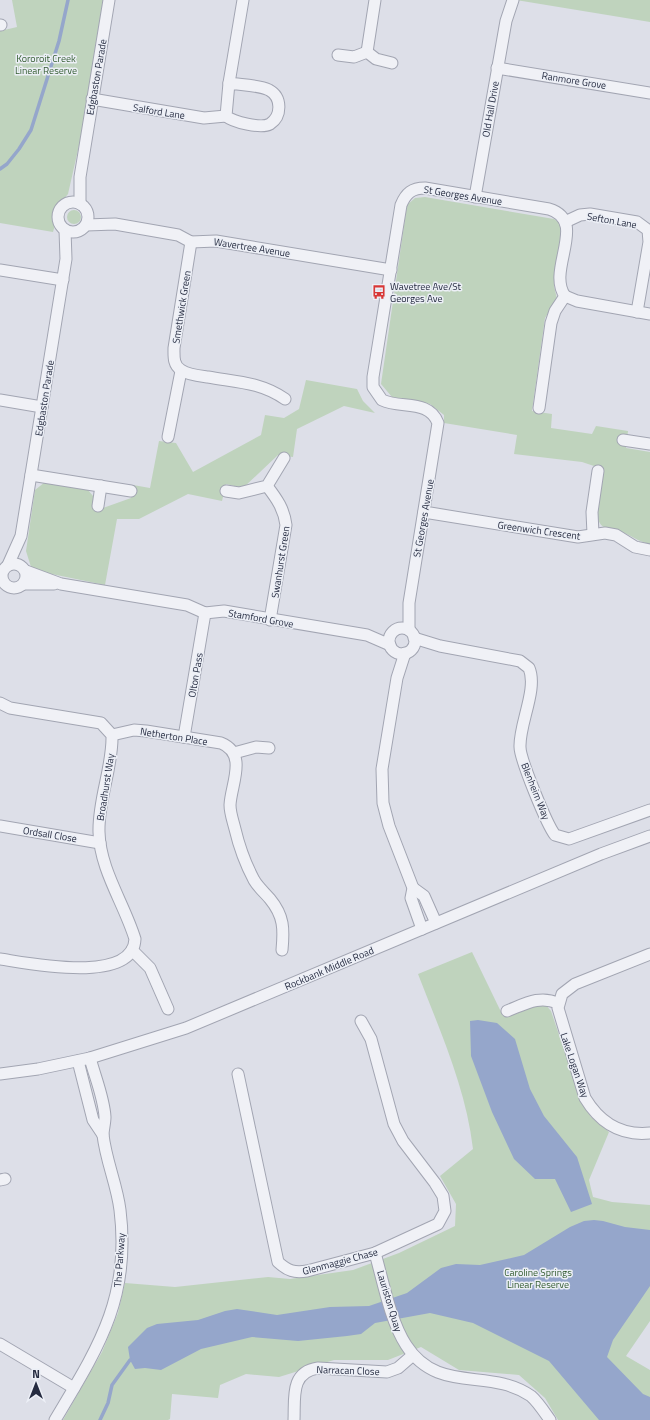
<svg xmlns="http://www.w3.org/2000/svg" width="650" height="1420" font-family="'Titillium Web',sans-serif">
  <style>
    .green { fill: #bfd3bd }
    .water { fill: #95a6cb }
    .lines { fill: none; stroke-linecap: round; stroke-linejoin: round }
    .stream { stroke: #95a6cb; stroke-width: 3.5 }
    .minor-casing { stroke: #a2a5b2; stroke-width: 13 }
    .minor { stroke: #f0f1f6; stroke-width: 11 }
    .labels { text-anchor: middle; stroke-width: 3; stroke-linejoin: round; paint-order: stroke }
    .park-label { font-size: 10px; fill: #335c31; stroke: #eceff6 }
    .street-label { font-size: 10px; fill: #252b40; stroke: #eceff6 }
    .poi-label { font-size: 10px; fill: #252b40; stroke: #eceff6; text-anchor: start }
  </style>
  <rect width="100%" height="100%" fill="#dddfe8"/>
  <g class="green">
    <polygon points="12,0 103,0 80,141 68,194 53,212 55,225 53,232 0,223 0,31 17,27"/>
    <polygon points="516,0 650,0 650,22"/>
    <path d="M425 197 554 219 560 223 562 231 554 286 557 299 545 318 532 411 552 414 551 428 592 434 596 426 628 431 626 448 650 452V544C639 542 632 536 622 532 616 530 610 529 604 527 590 521 602 482 603 469L582 462 514 454 517 435 444 423V415L430 404 392 397 381 384 407 205 415 198Z"/>
    <circle cx="74" cy="217" r="7"/>
    <polygon points="306,380 357,389 363,401 375,413 344,406 297,429 293,457 278,455 243,488 226,484 222,501 188,494 139,519 117,519 105,585 42,572 31,567 26,551 35,490 45,482 88,490 93,496 93,507 103,508 131,498 133,485 150,488 159,441 176,443 193,472 261,435 265,415 284,418 299,409"/>
    <path d="M472 952 503 1016 539 1003 545 1004 551 1011 582 1103 591 1117 609 1132 589 1180 593 1197 612 1202 650 1205V1321L626 1356 650 1370V1420H558L545 1398 519 1375 459 1370 421 1347 388 1360H334L279 1377 246 1374 220 1385 218 1398 172 1394 170 1419 168 1420H63L102 1352 118 1313 125 1283 175 1287 268 1277 290 1279 353 1270 399 1253 455 1226 456 1204 440 1176 473 1149C466 1088 440 1031 418 974Z"/>
  </g>
  <g class="water">
    <polygon points="478,1020 497,1023 515,1039 530,1089 544,1116 577,1157 592,1204 571,1212 555,1179 535,1179 514,1159 492,1112 471,1056 470,1021"/>
    <polygon points="594,1220 603,1221 625,1227 650,1230 650,1286 613,1340 607,1357 643,1394 650,1397 650,1420 599,1420 549,1361 473,1323 430,1313 375,1323 361,1334 347,1336 298,1341 252,1337 201,1349 161,1370 145,1368 135,1369 130,1360 128,1347 147,1328 157,1324 198,1320 225,1311 237,1309 277,1315 330,1307 369,1306 407,1293 441,1268 456,1264 480,1265 524,1255 570,1227 584,1221"/>
  </g>
  <g class="lines">
    <g class="stream">
      <polyline points="0,169 7,164 19,149 31,130 59,41 68,0"/>
      <polyline points="100,1420 108,1403 112,1385 130,1360"/>
    </g>
    <defs>
      <g id="minor">
        <polyline points="0,25 1,25"/>
        <polyline points="367,52 375,0"/>
        <polyline points="338,55 354,57 367,52 376,59 392,63"/>
        <polyline points="497,68 650,93"/>
        <path d="M229 83C241 85 259 85 269 90 282 97 282 116 270 124 261 129 233 122 226 116Z"/>
        <polyline points="229,83 243,0"/>
        <polyline points="92,99 204,118 226,116"/>
        <polyline points="475,197 506,21 513,0"/>
        <circle cx="73" cy="217" r="15"/>
        <polyline points="80,204 80,177 109,0"/>
        <polyline points="565,222 580,215 590,214 637,222 648,230 649,242 637,312"/>
        <polyline points="86,225 115,224 178,235 191,242 216,241 391,270"/>
        <path d="M191 242 174 348C174 356 173 365 181 370 188 375 200 376 208 377 236 382 261 382 285 399"/>
        <polyline points="0,270 63,280"/>
        <polyline points="565,296 577,301 650,314"/>
        <polyline points="0,400 42,407"/>
        <polyline points="168,437 181,371"/>
        <polyline points="623,440 650,444"/>
        <polyline points="31,475 131,491"/>
        <path d="M267 486C277 499 284 509 286 525L270 620"/>
        <polyline points="226,491 239,493 267,486 284,458"/>
        <polyline points="98,506 101,486"/>
        <polyline points="424,512 578,537 605,533 616,535 635,547 650,550"/>
        <polyline points="593,534 592,512 598,471"/>
        <circle cx="14" cy="576" r="12"/>
        <polyline points="8,565 21,536 66,259 65,230"/>
        <polyline points="26,571 61,584 187,605 205,613 224,611 367,635 390,645"/>
        <polyline points="24,584 54,584"/>
        <circle cx="402" cy="641" r="13"/>
        <path d="M409 630V603L438 423C429 399 401 409 382 400L373 387V377L401 205C406 193 412 188 425 188L549 209C589 221 546 270 565 296L555 311 551 323 539 408"/>
        <path d="M414 638 440 646 520 661 529 668C538 689 519 724 520 747 520 759 547 825 555 835L569 839 650 810"/>
        <polyline points="405,653 397,678 382,769 383,803 389,826 413,888 411,898 422,929"/>
        <path d="M0 703 10 708 101 723 112 735C113 767 98 799 99 832 100 870 124 903 135 939 133 985 28 963 0 959"/>
        <path d="M112 735 134 730 146 731 221 743C248 754 231 784 230 805 230 813 233 821 235 829 239 846 246 865 254 880 258 887 265 893 270 899 284 916 284 929 282 950"/>
        <polyline points="184,737 205,613"/>
        <polyline points="234,753 256,747 269,748"/>
        <polyline points="0,826 100,843"/>
        <polyline points="413,888 424,896 436,923"/>
        <polyline points="132,950 150,968 168,1009"/>
        <path d="M650 954 575 984 562 994 558 1008 585 1098C600 1123 621 1136 650 1133"/>
        <path d="M507 1011C525 1004 539 995 558 1003"/>
        <polyline points="78,1061 93,1120 103,1135"/>
        <polyline points="0,1074 38,1069 90,1058 186,1028 601,854 650,836"/>
        <path d="M238 1074 278 1262C288 1271 294 1273 307 1271L375 1253 438 1224 445 1211 443 1196 435 1183 403 1141 394 1124 371 1039 361 1021"/>
        <polyline points="0,1180 5,1179"/>
        <path d="M375 1253C383 1281 390 1320 406 1345 438 1395 489 1367 531 1396 538 1402 545 1413 550 1420"/>
        <polyline points="0,1344 74,1388"/>
        <path d="M55 1420C98 1348 131 1298 120 1210 117 1185 106 1161 103 1135 103 1130 105 1123 105 1117 104 1098 95 1077 90 1058"/>
        <path d="M294 1420C295 1398 290 1372 318 1368L387 1372 398 1368 413 1355"/>
      </g>
    </defs>
    <use href="#minor" class="minor-casing"/>
    <use href="#minor" class="minor"/>
  </g>
  <defs>
    <symbol id="bus-bare" viewBox="-9 -9 18 18"><path d="M-5-6H5V4H4V6H2V4H-2V6H-4V4H-5ZM-3.5-4V0h7V-4ZM-3.5 1.2v1.5H-2V1.2ZM2 1.2v1.5H3.5V1.2Z" fill="#d83837" stroke="#eceff6" stroke-width="2.5" paint-order="stroke"/></symbol>
  </defs>
  <g fill-rule="evenodd">
    <use href="#bus-bare" x="369" y="282" width="20" height="20"/>
  </g>
  <g class="labels">
    <g class="park-label">
      <text x="46" y="62">Kororoit Creek<tspan x="46" dy="12">Linear Reserve</tspan></text>
      <text x="538" y="1276">Caroline Springs<tspan x="538" dy="12">Linear Reserve</tspan></text>
    </g>
    <g class="street-label">
      <text transform="translate(96 77) rotate(-80)" y="4">Edgbaston Parade</text>
      <text transform="translate(574 80) rotate(9)" y="4">Ranmore Grove</text>
      <text transform="translate(490 109) rotate(-80)" y="4">Old Hall Drive</text>
      <text transform="translate(159 111) rotate(9)" y="4">Salford Lane</text>
      <text transform="translate(463 195) rotate(9)" y="4">St Georges Avenue</text>
      <text transform="translate(612 220) rotate(10)" y="4">Sefton Lane</text>
      <text transform="translate(252 247) rotate(9)" y="4">Wavertree Avenue</text>
      <text transform="translate(181 307) rotate(-81)" y="4">Smethwick Green</text>
      <text transform="translate(44 398) rotate(-81)" y="4">Edgbaston Parade</text>
      <text transform="translate(423 518) rotate(-80)" y="4">St Georges Avenue</text>
      <text transform="translate(539 530) rotate(8)" y="4">Greenwich Crescent</text>
      <text transform="translate(280 562) rotate(-81)" y="4">Swanhurst Green</text>
      <text transform="translate(261 618) rotate(10)" y="4">Stamford Grove</text>
      <text transform="translate(195 675) rotate(-80)" y="4">Olton Pass</text>
      <text transform="translate(174 736) rotate(9)" y="4">Netherton Place</text>
      <text transform="translate(105 787) rotate(-81)" y="4">Broadhurst Way</text>
      <text transform="translate(536 791) rotate(68)" y="4">Blenheim Way</text>
      <text transform="translate(50 834) rotate(9)" y="4">Ordsall Close</text>
      <text transform="translate(329 968) rotate(-23)" y="4">Rockbank Middle Road</text>
      <text transform="translate(575 1065) rotate(71)" y="4">Lake Logan Way</text>
      <text transform="translate(119 1260) rotate(-86)" y="4">The Parkway</text>
      <text transform="translate(340 1261) rotate(-15)" y="4">Glenmaggie Chase</text>
      <text transform="translate(390 1301) rotate(73)" y="4">Lauriston Quay</text>
      <text transform="translate(348 1370) rotate(2)" y="4">Narracan Close</text>
    </g>
    <g class="poi-label">
      <text x="390" y="290">Wavetree Ave/St<tspan x="390" dy="12">Georges Ave</tspan></text>
    </g>
  </g>
  <g transform="translate(36 1384)" stroke="#eceff6" stroke-width="3" paint-order="stroke">
  <path d="M0-3L7 15L0 10L-7 15Z" fill="#252b40"/>
  <text y="-6" font-size="11" font-weight="bold" text-anchor="middle" fill="#252b40">N</text>
  </g>
</svg>
